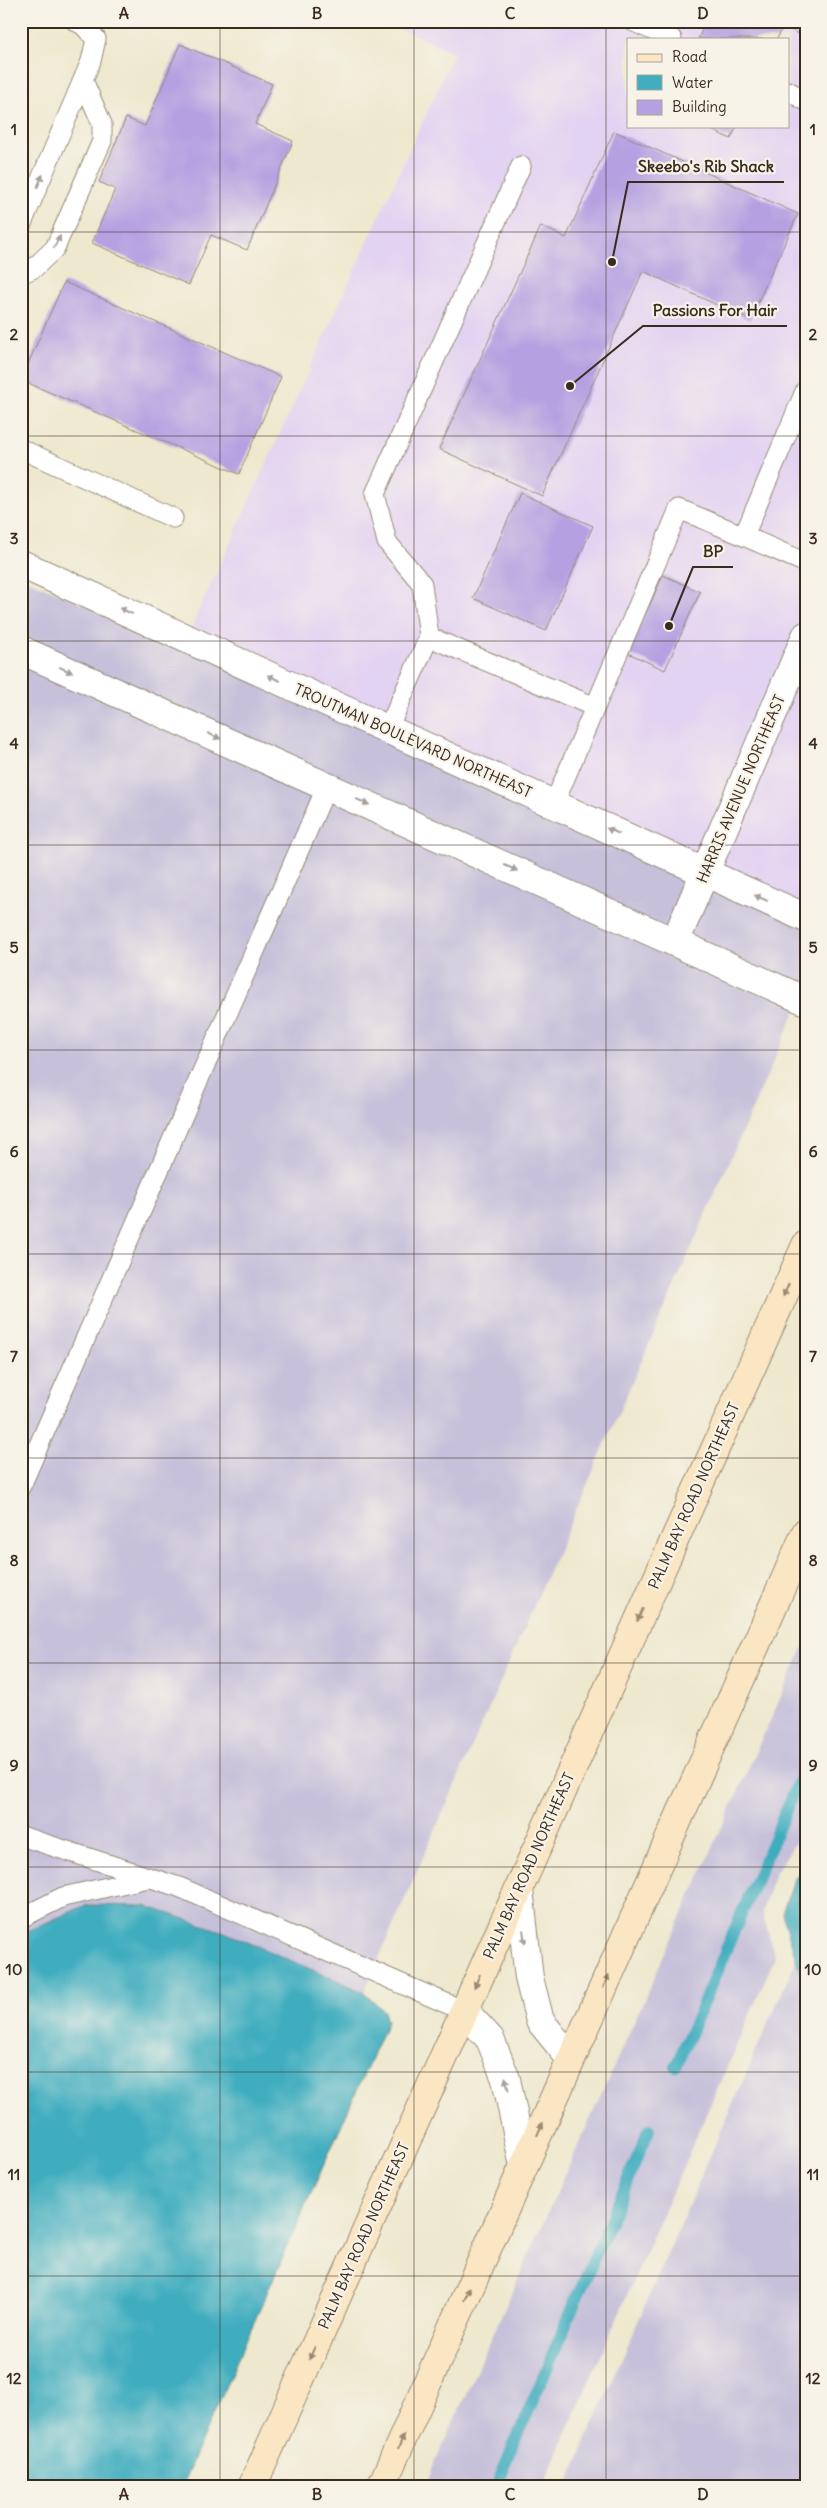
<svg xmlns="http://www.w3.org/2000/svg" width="827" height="2508" font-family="Delius,sans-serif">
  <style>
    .built { fill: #e3d3f2; fill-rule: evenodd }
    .industrial { fill: #c6c0da }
    .water { fill: #41adbf; stroke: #3e6c6e }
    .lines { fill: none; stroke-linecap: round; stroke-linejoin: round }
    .stream { stroke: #41adbf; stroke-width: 12 }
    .building { fill: #b5a1e1 }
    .service-casing { stroke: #948976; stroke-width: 21 }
    .minor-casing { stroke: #948976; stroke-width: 30 }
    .tertiary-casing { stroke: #948976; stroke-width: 30 }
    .secondary-casing { stroke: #948976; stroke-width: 30 }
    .service { stroke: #fff; stroke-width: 19 }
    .minor { stroke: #fff; stroke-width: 28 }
    .tertiary { stroke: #fff; stroke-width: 28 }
    .secondary { stroke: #fbe6c3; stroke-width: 28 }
    .oneway { fill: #a79f9a }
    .oneway2 { fill: #9b8870 }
    .grid { fill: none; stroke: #3b2a1e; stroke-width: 1; stroke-opacity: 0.55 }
    .labels { text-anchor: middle; stroke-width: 4.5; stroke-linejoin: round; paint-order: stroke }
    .street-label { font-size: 15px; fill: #3b2a1e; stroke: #f7f3e8 }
    .leader { fill: none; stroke: #3b2a1e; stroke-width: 2 }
    .callout-dot { fill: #3b2a1e; stroke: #f7f3e8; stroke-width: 2 }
    .callout-label { font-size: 16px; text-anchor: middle; font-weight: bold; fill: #3b2a1e; stroke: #f7f3e8; stroke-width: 4.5; stroke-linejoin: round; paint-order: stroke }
    .neatline { fill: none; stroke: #3b2a1e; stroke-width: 2 }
    .grid-label { font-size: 16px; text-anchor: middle; font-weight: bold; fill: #3b2a1e }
  </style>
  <rect width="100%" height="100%" fill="#f7f3e8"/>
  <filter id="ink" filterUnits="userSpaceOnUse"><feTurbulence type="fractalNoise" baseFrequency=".02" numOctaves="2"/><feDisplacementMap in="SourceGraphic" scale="10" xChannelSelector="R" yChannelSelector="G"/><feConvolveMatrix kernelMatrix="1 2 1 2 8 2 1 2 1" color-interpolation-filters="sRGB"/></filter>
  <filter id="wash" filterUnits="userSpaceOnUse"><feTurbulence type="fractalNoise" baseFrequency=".0096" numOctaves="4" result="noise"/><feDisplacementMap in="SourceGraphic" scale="20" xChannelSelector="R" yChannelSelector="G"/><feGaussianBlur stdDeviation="1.12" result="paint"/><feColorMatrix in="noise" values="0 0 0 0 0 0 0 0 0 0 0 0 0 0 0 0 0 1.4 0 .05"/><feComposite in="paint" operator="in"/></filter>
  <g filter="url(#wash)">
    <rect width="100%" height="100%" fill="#eee8ce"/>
    <path class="built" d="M382 21H806V922L182 648 454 53ZM628 39H788V126H628Z"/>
    <g class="industrial">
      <polygon points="21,577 806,922 806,987 364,1992 224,1932 86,1905 30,1930 21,1937"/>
      <polygon points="806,1641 806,1827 775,1873 762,1911 775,1957 543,2487 424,2487"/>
      <polygon points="806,1938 806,2487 566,2487 734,2101"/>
    </g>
    <g class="water">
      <polygon points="806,1864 806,1981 803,1981 782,1913 794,1880"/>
      <polygon points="86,1905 146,1906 224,1932 364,1992 384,2011 387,2022 181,2487 21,2487 21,1937 30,1930"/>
    </g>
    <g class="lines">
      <g class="stream">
        <polyline points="676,2066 806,1764"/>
        <polyline points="496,2487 649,2130"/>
      </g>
    </g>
    <g id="blocks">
      <g class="building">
        <polygon points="706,21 805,21 799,34 783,26 777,39 698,39"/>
        <polygon points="180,44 272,84 255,124 293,141 247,250 211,235 189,285 92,243 115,189 99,182 126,118 145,126"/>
        <polygon points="703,126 737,126 731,139"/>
        <polygon points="614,131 798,214 750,320 643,271 542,496 439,449 541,226 566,238"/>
        <polygon points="64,282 281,377 239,474 21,380"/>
        <polygon points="520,493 593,526 546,631 473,598"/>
        <polygon points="663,575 700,592 665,670 628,653"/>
      </g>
    </g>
  </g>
  <g filter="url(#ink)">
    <use href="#blocks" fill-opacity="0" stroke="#948976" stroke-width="1"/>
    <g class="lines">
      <defs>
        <g id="service">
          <polyline points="632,21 672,39"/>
          <polyline points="788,91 806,101"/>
          <polyline points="21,226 91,61 96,39 83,25 75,21"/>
          <polyline points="21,274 34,268 55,248 102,141 102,124 83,80"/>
          <polyline points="806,389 744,536 806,563"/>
          <polyline points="21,449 173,518"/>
          <polyline points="429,637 595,707"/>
          <polyline points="388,729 429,637 422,584 387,542 375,494 521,166"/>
          <polyline points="554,804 679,509 744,536"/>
          <polyline points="21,1486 327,786"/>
          <polyline points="21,1836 179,1887 464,2011"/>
          <polyline points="21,1918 63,1897 148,1878"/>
        </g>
        <g id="minor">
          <polyline points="21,564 806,918"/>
          <polyline points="21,650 806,1001"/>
          <polyline points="675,942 806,636"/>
        </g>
        <g id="tertiary">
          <polyline points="519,1889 529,1978 540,2021 571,2059"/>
          <polyline points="464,2011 490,2039 506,2079 524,2166"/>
        </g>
        <g id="secondary">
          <polyline points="252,2487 806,1245"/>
          <polyline points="381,2487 806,1532"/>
        </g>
      </defs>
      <use href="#service" class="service-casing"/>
      <use href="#minor" class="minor-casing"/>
      <use href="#tertiary" class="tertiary-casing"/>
      <use href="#secondary" class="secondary-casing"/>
      <use href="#service" class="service"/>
      <use href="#minor" class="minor"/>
      <use href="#tertiary" class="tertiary"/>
      <use href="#secondary" class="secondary"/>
    </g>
    <defs><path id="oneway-solid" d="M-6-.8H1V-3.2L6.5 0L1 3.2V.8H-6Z" transform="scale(1.25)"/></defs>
    <g class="oneway">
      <use href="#oneway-solid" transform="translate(40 181) rotate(-67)"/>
      <use href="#oneway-solid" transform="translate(57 242) rotate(-62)"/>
      <use href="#oneway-solid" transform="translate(126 611) rotate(-156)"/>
      <use href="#oneway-solid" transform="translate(66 670) rotate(24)"/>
      <use href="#oneway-solid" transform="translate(274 678) rotate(-156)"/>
      <use href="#oneway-solid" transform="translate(214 736) rotate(24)"/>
      <use href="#oneway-solid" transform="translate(363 802) rotate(24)"/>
      <use href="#oneway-solid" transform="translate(613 831) rotate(-156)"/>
      <use href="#oneway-solid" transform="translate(511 868) rotate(24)"/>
      <use href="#oneway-solid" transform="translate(761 898) rotate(-156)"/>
      <use href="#oneway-solid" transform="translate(524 1937) rotate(83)"/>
      <use href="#oneway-solid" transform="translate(507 2084) rotate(-104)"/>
    </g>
    <g class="oneway2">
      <use href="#oneway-solid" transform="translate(786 1290) rotate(114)"/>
      <use href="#oneway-solid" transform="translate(640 1615) rotate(114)"/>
      <use href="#oneway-solid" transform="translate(477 1981) rotate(114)"/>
      <use href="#oneway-solid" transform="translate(606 1981) rotate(-66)"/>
      <use href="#oneway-solid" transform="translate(540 2129) rotate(-66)"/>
      <use href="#oneway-solid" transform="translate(467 2294) rotate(-66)"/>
      <use href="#oneway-solid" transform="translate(312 2353) rotate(114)"/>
      <use href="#oneway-solid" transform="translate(401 2442) rotate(-66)"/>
    </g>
  </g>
  <path class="grid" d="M220 21V2487M414 21V2487M606 21V2487M21 232H806M21 436H806M21 641H806M21 845H806M21 1050H806M21 1254H806M21 1458H806M21 1663H806M21 1867H806M21 2072H806M21 2276H806"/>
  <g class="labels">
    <g class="street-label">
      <text transform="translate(413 741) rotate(24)" y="5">TROUTMAN BOULEVARD NORTHEAST</text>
      <text transform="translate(741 789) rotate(-67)" y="5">HARRIS AVENUE NORTHEAST</text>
      <text transform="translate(694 1496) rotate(-66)" y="5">PALM BAY ROAD NORTHEAST</text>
      <text transform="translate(529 1866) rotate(-66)" y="5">PALM BAY ROAD NORTHEAST</text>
      <text transform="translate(364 2236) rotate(-66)" y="5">PALM BAY ROAD NORTHEAST</text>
    </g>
  </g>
  <path class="leader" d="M612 262L628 182H784M570 386L643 326H787M669 626L693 567H733"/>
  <g class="callout-dot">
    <circle cx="612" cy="262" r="5"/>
    <circle cx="570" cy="386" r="5"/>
    <circle cx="669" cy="626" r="5"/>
  </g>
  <g class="callout-label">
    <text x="706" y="172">Skeebo's Rib Shack</text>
    <text x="715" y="316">Passions For Hair</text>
    <text x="713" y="557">BP</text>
  </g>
  <rect width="827" height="2508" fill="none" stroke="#f7f3e8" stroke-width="55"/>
  <rect x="627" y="38" width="162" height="90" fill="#f7f3e8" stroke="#aca397"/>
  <rect x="637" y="54" width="25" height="8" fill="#fbe6c3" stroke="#aca397"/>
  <text x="672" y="62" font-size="15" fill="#3b2a1e">Road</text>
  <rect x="637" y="75" width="25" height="15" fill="#41adbf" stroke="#aca397"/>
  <text x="672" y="88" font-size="15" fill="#3b2a1e">Water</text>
  <rect x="637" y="100" width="25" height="15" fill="#b5a1e1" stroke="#aca397"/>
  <text x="672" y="112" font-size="15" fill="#3b2a1e">Building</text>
  <rect x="28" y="28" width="772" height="2452" class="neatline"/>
  <g class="grid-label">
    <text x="124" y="19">A</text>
    <text x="317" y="19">B</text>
    <text x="510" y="19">C</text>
    <text x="703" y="19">D</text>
    <text x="14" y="135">1</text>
    <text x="813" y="135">1</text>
    <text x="14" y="340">2</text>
    <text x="813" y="340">2</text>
    <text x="14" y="544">3</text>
    <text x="813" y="544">3</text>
    <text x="14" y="749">4</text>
    <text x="813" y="749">4</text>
    <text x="14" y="953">5</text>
    <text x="813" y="953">5</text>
    <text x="14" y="1157">6</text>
    <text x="813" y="1157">6</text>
    <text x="14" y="1362">7</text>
    <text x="813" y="1362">7</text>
    <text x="14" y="1566">8</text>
    <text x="813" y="1566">8</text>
    <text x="14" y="1771">9</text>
    <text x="813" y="1771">9</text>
    <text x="14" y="1975">10</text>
    <text x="813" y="1975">10</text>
    <text x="14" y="2180">11</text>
    <text x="813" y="2180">11</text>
    <text x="14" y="2384">12</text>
    <text x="813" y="2384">12</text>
    <text x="124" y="2500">A</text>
    <text x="317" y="2500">B</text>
    <text x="510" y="2500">C</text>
    <text x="703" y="2500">D</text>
  </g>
</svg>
